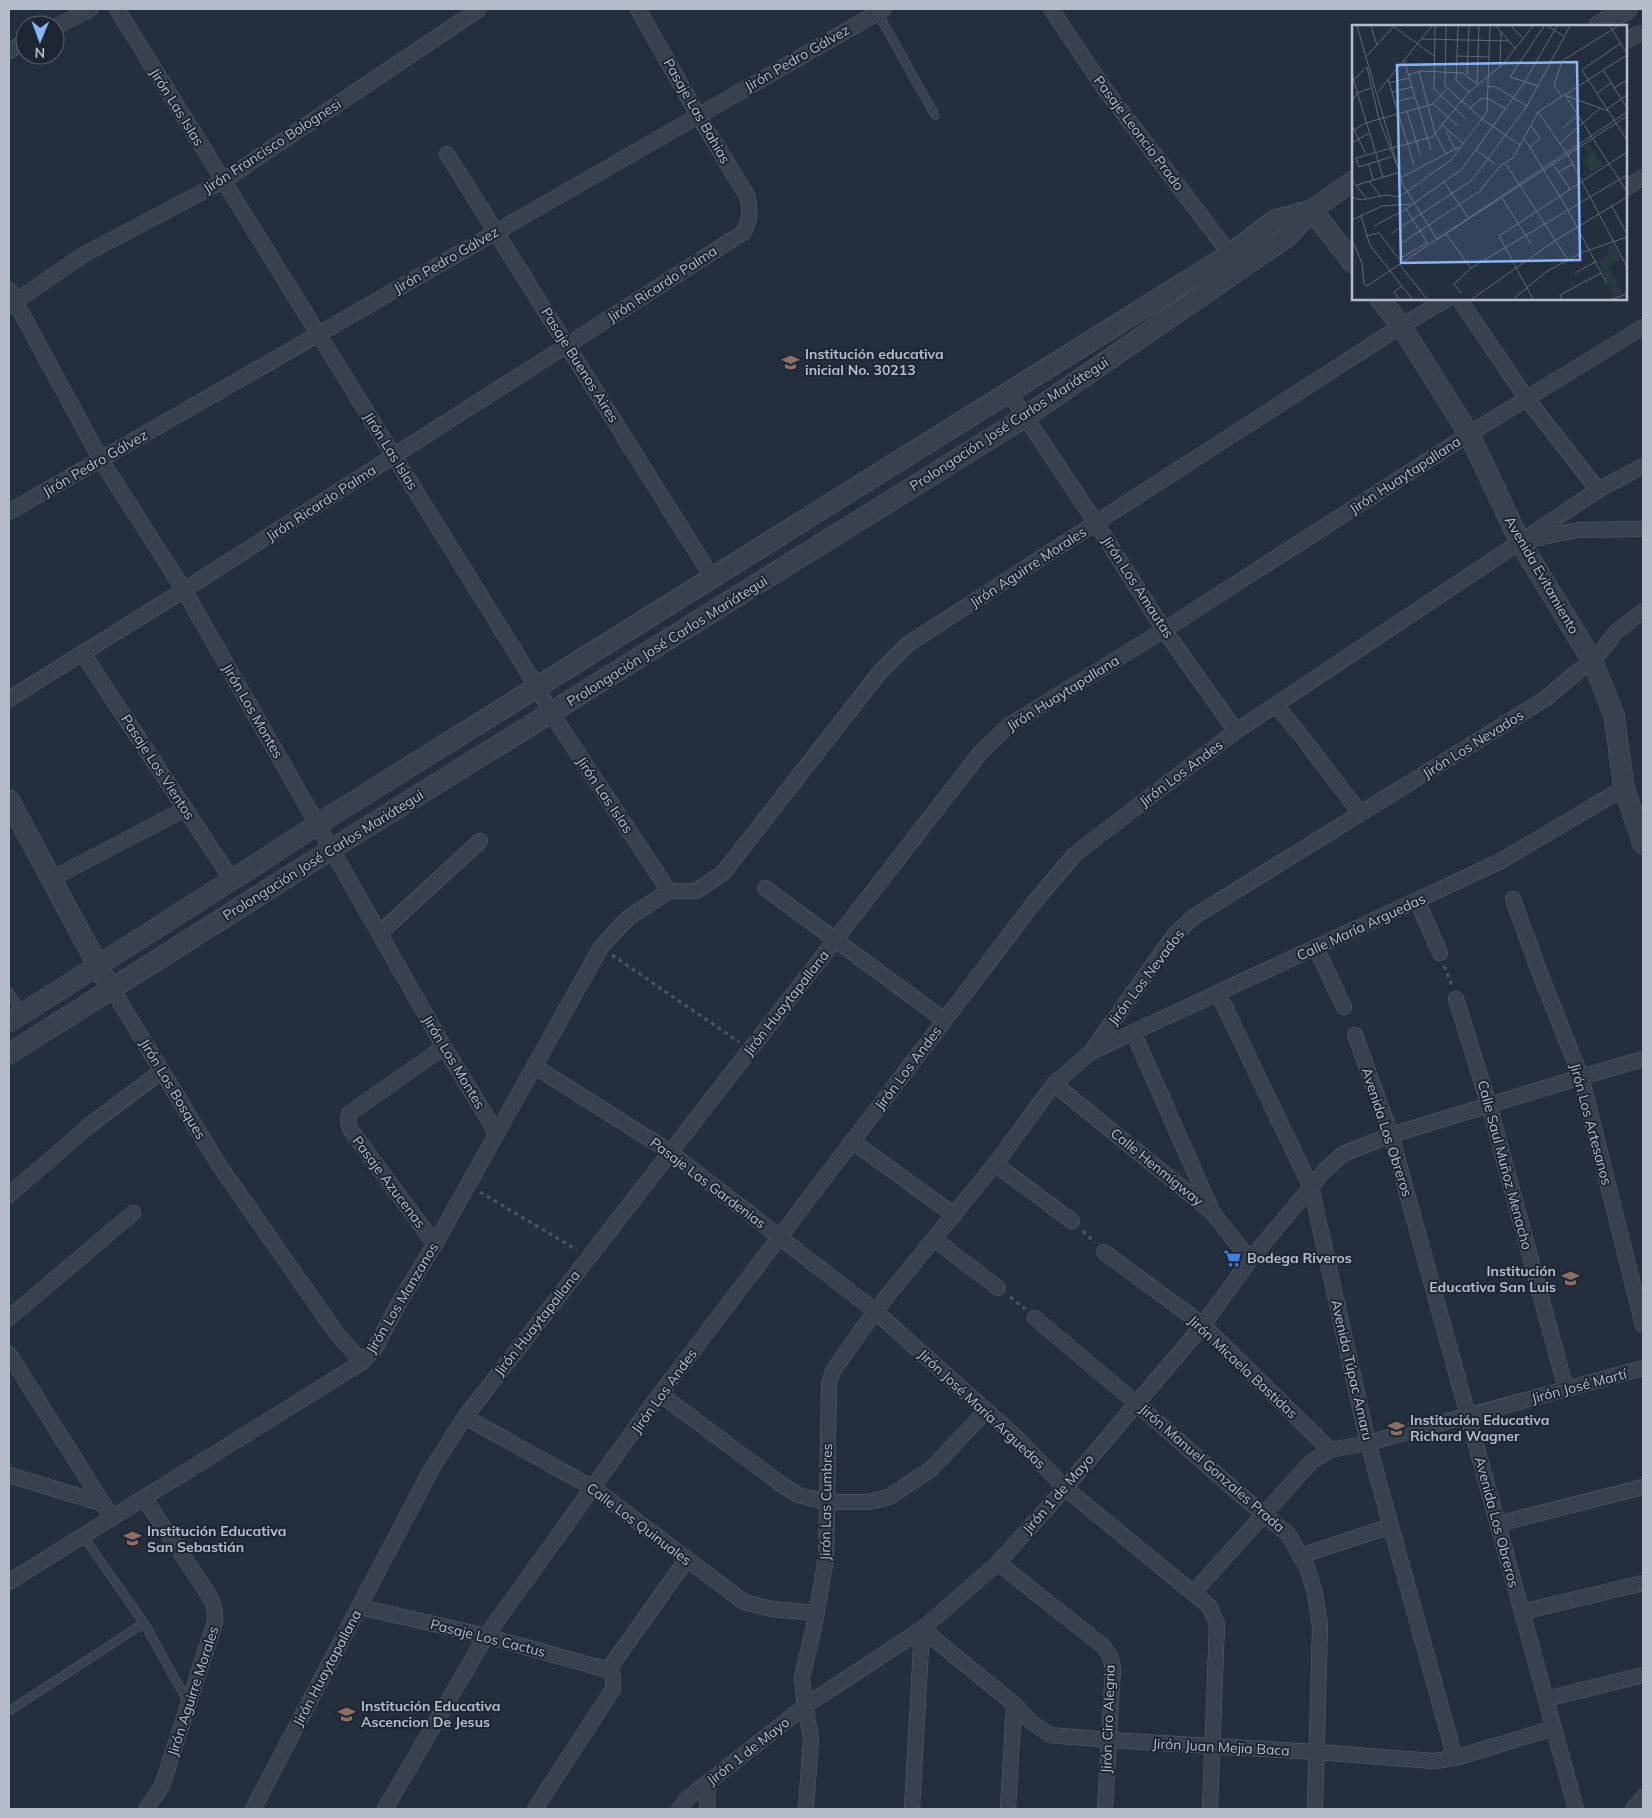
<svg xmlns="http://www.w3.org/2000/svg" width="1652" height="1818" font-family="Mulish,sans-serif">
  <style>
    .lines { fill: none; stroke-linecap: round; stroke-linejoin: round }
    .service-casing { stroke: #565f6c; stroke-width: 9 }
    .minor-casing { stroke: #565f6c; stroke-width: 16 }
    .tertiary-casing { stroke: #565f6c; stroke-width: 21 }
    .path { stroke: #44595c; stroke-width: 3; stroke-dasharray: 4 4; stroke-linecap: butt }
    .service { stroke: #38414e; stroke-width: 8 }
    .minor { stroke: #38414e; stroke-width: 15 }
    .tertiary { stroke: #38414e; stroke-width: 20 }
    .labels { text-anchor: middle; stroke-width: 4; stroke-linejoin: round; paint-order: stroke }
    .street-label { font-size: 14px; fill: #b4bcc9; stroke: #1d2633 }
    .poi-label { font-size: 14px; font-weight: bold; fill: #b4bcc9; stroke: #1d2633; text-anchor: start }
    .inset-road { fill: none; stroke: #5e6776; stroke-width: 1 }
    .view { fill: #8ab4f8; fill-opacity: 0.15; stroke: #8ab4f8; stroke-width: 2.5 }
    .inset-edge { fill: none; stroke: #b4bcc9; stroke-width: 2.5 }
  </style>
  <rect width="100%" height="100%" fill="#242f3e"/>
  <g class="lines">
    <defs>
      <g id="service">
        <polyline points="877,12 935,115"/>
        <polyline points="9,992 22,1013"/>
        <polyline points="83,1536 144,1623 188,1702"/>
        <polyline points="9,1711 144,1623"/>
      </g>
      <g id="minor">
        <polyline points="117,9 537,687 551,713 669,891"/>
        <polyline points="1051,9 1104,88 1230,254"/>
        <polyline points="55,27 90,9"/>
        <polyline points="1626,41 1638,34 1643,33"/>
        <polyline points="9,51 25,42"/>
        <polyline points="447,154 712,577"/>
        <polyline points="1626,188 1643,177"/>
        <polyline points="9,290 101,460 184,590 444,1047 496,1132"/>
        <polyline points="1459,299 1527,399 1598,490"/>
        <polyline points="9,306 83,255 223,181 479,9"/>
        <polyline points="1008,391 1096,523 1164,630 1236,731"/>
        <polyline points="9,512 884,9"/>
        <polyline points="1528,540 1578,530 1643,529"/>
        <polyline points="83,654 232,880"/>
        <path d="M9 699 184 590 744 232C750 219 751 210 747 196L698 115 638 9"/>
        <polyline points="1276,705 1302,737 1360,813"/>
        <polyline points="51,879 185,809"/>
        <polyline points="765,888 944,1020"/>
        <polyline points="669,891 696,891 723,873 880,672 908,644 1401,326 1447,299"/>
        <polyline points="1513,899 1539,971 1581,1077 1643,1325"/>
        <polyline points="1417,901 1440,953"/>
        <polyline points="380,933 480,841"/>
        <polyline points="1316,948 1344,1007"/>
        <polyline points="112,989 219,1165 337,1334 362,1362"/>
        <polyline points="1218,993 1311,1187 1368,1443 1455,1758"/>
        <polyline points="1456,999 1489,1105 1566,1389"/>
        <polyline points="1355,1035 1391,1135 1576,1809"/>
        <polyline points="1137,1041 1211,1209"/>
        <polyline points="1093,1051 1499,862 1624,788"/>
        <polyline points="534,1066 670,1152 875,1311 1019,1440 1065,1488 1209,1606 1217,1624 1210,1809"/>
        <polyline points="1054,1084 1212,1212 1250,1260"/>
        <polyline points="852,1141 954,1215"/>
        <polyline points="995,1164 1072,1221"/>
        <polyline points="9,1195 90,1125 162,1071"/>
        <polyline points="934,1239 998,1288"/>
        <polyline points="435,1244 350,1129 348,1121 350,1113 444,1047"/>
        <polyline points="1104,1252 1203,1325 1330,1450"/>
        <polyline points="9,1318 133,1213"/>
        <polyline points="1035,1318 1136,1403 1237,1492 1288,1534 1307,1567 1315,1593 1320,1627 1315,1809"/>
        <polyline points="9,1354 112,1518"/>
        <polyline points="660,1394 781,1484 798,1495 827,1502 869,1502 889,1497 931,1469 986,1411"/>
        <polyline points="465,1417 593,1488 744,1602 772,1609 817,1613"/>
        <polyline points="9,1475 104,1504"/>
        <path d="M144 1498 207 1592C213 1602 216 1610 215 1622L162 1786 146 1809"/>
        <polyline points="1498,1524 1643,1487"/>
        <polyline points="1300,1556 1391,1526"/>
        <polyline points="998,1563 1103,1646 1110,1656 1113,1668 1105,1809"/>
        <polyline points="9,1582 362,1362 375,1348 400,1301 435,1244 601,947 628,918 669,891"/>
        <polyline points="1193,1593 1311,1462 1330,1450 1368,1443 1643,1368"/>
        <polyline points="360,1607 486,1636 608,1670 613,1676 613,1689 535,1809"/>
        <polyline points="1522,1612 1643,1583"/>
        <polyline points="922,1629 1014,1704 1031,1722 1050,1735 1109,1740 1316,1752 1434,1761 1455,1758 1554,1728"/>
        <polyline points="608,1670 687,1559"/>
        <polyline points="1546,1699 1643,1675"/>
        <polyline points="253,1809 431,1470 465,1417 981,752 1008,726 1164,630 1469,434 1643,327"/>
        <polyline points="385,1809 486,1636 660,1394 1033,904 1075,854 1236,731 1598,490 1643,466"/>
        <polyline points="679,1809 688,1798 805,1706 922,1629 998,1563 1065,1488 1203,1325 1250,1260 1325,1170 1343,1154 1391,1135 1581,1077 1643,1059"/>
        <polyline points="707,1809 708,1782"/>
        <polyline points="806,1809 811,1738 805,1706 802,1678 814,1626 826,1559 829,1384 833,1371 875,1311 999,1159 1054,1084 1091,1052 1175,934 1195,916 1545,699 1582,668 1593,662 1616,632 1643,611"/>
        <polyline points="912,1809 922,1629"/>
        <polyline points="1008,1809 1014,1704"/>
        <polyline points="1633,1809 1643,1797"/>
      </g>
      <g id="tertiary">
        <polyline points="1599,26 1627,9"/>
        <polyline points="1312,210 1353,263"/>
        <polyline points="1380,299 1401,326 1469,434 1520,542 1593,662 1614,715 1624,788 1643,844"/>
        <polyline points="9,800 104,977"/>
        <polyline points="9,1022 232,880 318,824 1230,254 1275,220 1312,210"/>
        <polyline points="9,1054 332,849 1025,417 1287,237 1312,210 1353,181"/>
      </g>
    </defs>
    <use href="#service" class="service-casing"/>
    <use href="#minor" class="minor-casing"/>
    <use href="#tertiary" class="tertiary-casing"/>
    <g class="path">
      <polyline points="612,955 739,1042"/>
      <polyline points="1444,966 1452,986"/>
      <polyline points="480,1192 577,1250"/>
      <polyline points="1083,1231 1095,1243"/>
      <polyline points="1010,1297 1025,1309"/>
    </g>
    <use href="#service" class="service"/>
    <use href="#minor" class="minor"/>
    <use href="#tertiary" class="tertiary"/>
  </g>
  <defs>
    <symbol id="school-bare" viewBox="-9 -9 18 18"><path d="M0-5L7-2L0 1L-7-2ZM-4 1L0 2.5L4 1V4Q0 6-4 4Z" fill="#8d6e63" stroke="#1d2633" stroke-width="2.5" paint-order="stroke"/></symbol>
    <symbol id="supermarket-bare" viewBox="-9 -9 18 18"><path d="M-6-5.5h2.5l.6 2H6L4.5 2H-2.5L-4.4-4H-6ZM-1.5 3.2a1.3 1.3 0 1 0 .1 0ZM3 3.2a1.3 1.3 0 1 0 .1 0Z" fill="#3f7fe0" stroke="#1d2633" stroke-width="2.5" paint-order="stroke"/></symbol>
  </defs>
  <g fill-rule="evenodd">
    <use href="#school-bare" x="778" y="350" width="25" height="25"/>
    <use href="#supermarket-bare" x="1220" y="1246" width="25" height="25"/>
    <use href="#school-bare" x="1558" y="1266" width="25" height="25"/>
    <use href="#school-bare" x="1384" y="1416" width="25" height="25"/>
    <use href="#school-bare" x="120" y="1526" width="25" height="25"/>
    <use href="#school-bare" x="334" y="1702" width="25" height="25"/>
  </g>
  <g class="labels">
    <g class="street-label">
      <text transform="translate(797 58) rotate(-30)" y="5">Jirón Pedro Gálvez</text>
      <text transform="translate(177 107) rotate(58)" y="5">Jirón Las Islas</text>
      <text transform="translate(697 111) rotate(60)" y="5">Pasaje Las Bahias</text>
      <text transform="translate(1139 133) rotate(53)" y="5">Pasaje Leoncio Prado</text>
      <text transform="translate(272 146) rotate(-33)" y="5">Jirón Francisco Bolognesi</text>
      <text transform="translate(446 260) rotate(-30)" y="5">Jirón Pedro Gálvez</text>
      <text transform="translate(662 284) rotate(-33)" y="5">Jirón Ricardo Palma</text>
      <text transform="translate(580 365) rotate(58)" y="5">Pasaje Buenos Aires</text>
      <text transform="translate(1009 424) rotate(-33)" y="5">Prolongación José Carlos Mariátegui</text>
      <text transform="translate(391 451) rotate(58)" y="5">Jirón Las Islas</text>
      <text transform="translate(95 463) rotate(-30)" y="5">Jirón Pedro Gálvez</text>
      <text transform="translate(1405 475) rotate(-33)" y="5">Jirón Huaytapallana</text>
      <text transform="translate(321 503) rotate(-33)" y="5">Jirón Ricardo Palma</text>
      <text transform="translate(1028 567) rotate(-33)" y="5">Jirón Aguirre Morales</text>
      <text transform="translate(1542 575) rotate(60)" y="5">Avenida Evitamiento</text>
      <text transform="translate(1138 587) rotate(57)" y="5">Jirón Los Amautas</text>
      <text transform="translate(667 641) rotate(-32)" y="5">Prolongación José Carlos Mariátegui</text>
      <text transform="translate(1063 693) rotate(-32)" y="5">Jirón Huaytapallana</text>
      <text transform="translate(253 711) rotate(60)" y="5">Jirón Los Montes</text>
      <text transform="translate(1473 744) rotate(-32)" y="5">Jirón Los Nevados</text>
      <text transform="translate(158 767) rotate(57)" y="5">Pasaje Los Vientos</text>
      <text transform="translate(1181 773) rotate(-37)" y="5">Jirón Los Andes</text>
      <text transform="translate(605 795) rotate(56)" y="5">Jirón Las Islas</text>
      <text transform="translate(323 855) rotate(-32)" y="5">Prolongación José Carlos Mariátegui</text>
      <text transform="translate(1361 927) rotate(-25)" y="5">Calle María Arguedas</text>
      <text transform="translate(1146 977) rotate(-53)" y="5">Jirón Los Nevados</text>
      <text transform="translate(786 1003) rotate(-52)" y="5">Jirón Huaytapallana</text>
      <text transform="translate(454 1062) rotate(59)" y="5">Jirón Los Montes</text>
      <text transform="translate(908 1068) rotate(-53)" y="5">Jirón Los Andes</text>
      <text transform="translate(173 1089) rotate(59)" y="5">Jirón Los Bosques</text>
      <text transform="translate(1591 1124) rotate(75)" y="5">Jirón Los Artesanos</text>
      <text transform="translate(1387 1132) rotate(72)" y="5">Avenida Los Obreros</text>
      <text transform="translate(1505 1165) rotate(75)" y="5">Calle Saul Muñoz Menacho</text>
      <text transform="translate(1157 1167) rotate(39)" y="5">Calle Henmigway</text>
      <text transform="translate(389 1182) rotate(53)" y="5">Pasaje Azucenas</text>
      <text transform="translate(708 1183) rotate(37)" y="5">Pasaje Las Gardenias</text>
      <text transform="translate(402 1298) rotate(-59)" y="5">Jirón Los Manzanos</text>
      <text transform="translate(537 1323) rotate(-52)" y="5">Jirón Huaytapallana</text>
      <text transform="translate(1243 1367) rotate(43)" y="5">Jirón Micaela Bastidas</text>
      <text transform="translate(1352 1370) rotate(77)" y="5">Avenida Túpac Amaru</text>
      <text transform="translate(1579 1386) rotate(-15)" y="5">Jirón José Martí</text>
      <text transform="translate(664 1391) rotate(-54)" y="5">Jirón Los Andes</text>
      <text transform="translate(982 1409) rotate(43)" y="5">Jirón José María Arguedas</text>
      <text transform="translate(1212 1468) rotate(41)" y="5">Jirón Manuel Gonzales Prada</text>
      <text transform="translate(1058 1494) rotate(-49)" y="5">Jirón 1 de Mayo</text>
      <text transform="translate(826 1502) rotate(-89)" y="5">Jirón Las Cumbres</text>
      <text transform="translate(1497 1522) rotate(75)" y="5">Avenida Los Obreros</text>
      <text transform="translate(639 1524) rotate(37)" y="5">Calle Los Quinuales</text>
      <text transform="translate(488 1638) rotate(14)" y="5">Pasaje Los Cactus</text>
      <text transform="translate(327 1668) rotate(-62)" y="5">Jirón Huaytapallana</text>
      <text transform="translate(193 1691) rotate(-72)" y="5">Jirón Aguirre Morales</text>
      <text transform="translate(1108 1719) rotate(-88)" y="5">Jirón Ciro Alegria</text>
      <text transform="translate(1221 1747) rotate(3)" y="5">Jirón Juan Mejia Baca</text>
      <text transform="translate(748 1751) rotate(-38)" y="5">Jirón 1 de Mayo</text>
    </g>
    <g class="poi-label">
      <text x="805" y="359">Institución educativa<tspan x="805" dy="16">inicial No. 30213</tspan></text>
      <text x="1247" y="1263">Bodega Riveros</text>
      <text x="1556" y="1276" text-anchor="end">Institución<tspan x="1556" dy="16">Educativa San Luis</tspan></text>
      <text x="1410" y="1425">Institución Educativa<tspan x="1410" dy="16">Richard Wagner</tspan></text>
      <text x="147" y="1536">Institución Educativa<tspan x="147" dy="16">San Sebastián</tspan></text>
      <text x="361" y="1711">Institución Educativa<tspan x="361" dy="16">Ascencion De Jesus</tspan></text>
    </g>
  </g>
  <g transform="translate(1352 25)">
    <rect width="275" height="275" fill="#242f3e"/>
    <path d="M236 119 252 140 239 147 231 135 237 130 232 122ZM261 220 269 234 256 242 271 269 253 274 261 270 246 236 257 229 254 222Z" fill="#263c3f"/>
    <path class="inset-road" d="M5 1 51 160 85 214M19 1 25 20M41 1 82 31M83 1 82 64 113 93M94 1 93 61 130 94 168 120M106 1 104 55 117 67M144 1 163 23M159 1 171 13M196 1 211 11M258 1 275 29M69 14 157 16M269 18 230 45 275 115M15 31 42 1M105 31 137 32M52 35 79 125M15 42 27 94 45 141M148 42 149 7M251 45 275 83M67 46 83 108 94 129M0 50 31 152M56 50 69 46 111 48 125 59M115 50 117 1M36 54 62 140M0 56 15 42M37 58 57 53M125 59 127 1M136 61 144 62 175 81M186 61 158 52 192 1M262 63 275 55M26 67 80 1M40 67 60 62M245 68 259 58M213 70 275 167M215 71 256 86M210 72 202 60 210 36 266 1M0 76 5 68 19 63M42 77 62 72M81 79 106 101M118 83 129 74 135 73 154 84M255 84 275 70M55 86 68 129M186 87 216 130 275 242M90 100 112 119M0 101 14 129M211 103 226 90M0 106 14 98 81 79 95 64M94 106 103 124M172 113 216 185 255 259M0 118 17 108M208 118 248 83M178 122 188 113 179 101M124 125 143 139M39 132 7 142 4 133 80 112 117 67 150 40 181 1M17 139 21 155M154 139 216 235M201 139 218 164M206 147 221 139M50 152 107 122M0 155 14 173M17 156 29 172M92 157 116 192M5 160 48 147M0 172 9 175 34 170 47 172 99 135 135 87 138 1M150 173 179 219M259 180 275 209M54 184 76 219M9 191 18 220 60 274M0 195 30 181 59 179M22 201 54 184 110 144 172 58 205 1M40 208 120 155 175 81 218 1M94 209 119 243M14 211 27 208 47 234 75 218M86 214 275 91M0 215 10 238 12 259 15 261 275 87M47 220 128 166 148 141 161 133 186 87 275 30M47 239 75 274M223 248 245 236M109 268 102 259 119 243 275 150M47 274 42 267 50 261M120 274 204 215 275 172M161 274 194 247 231 227 275 212M181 274 147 211 275 127M210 274 208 270 249 248M260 274 275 269"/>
    <path class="view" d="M225 37 228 235 49 238 45 40Z"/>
    <rect width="275" height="275" class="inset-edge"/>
  </g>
  <rect width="1652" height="1818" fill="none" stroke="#b4bcc9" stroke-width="20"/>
  <g transform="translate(40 40) rotate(181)"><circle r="24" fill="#1d2633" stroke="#59626f"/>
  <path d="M0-4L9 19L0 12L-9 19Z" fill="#8ab4f8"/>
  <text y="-8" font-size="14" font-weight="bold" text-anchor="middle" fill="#b4bcc9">N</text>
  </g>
</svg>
